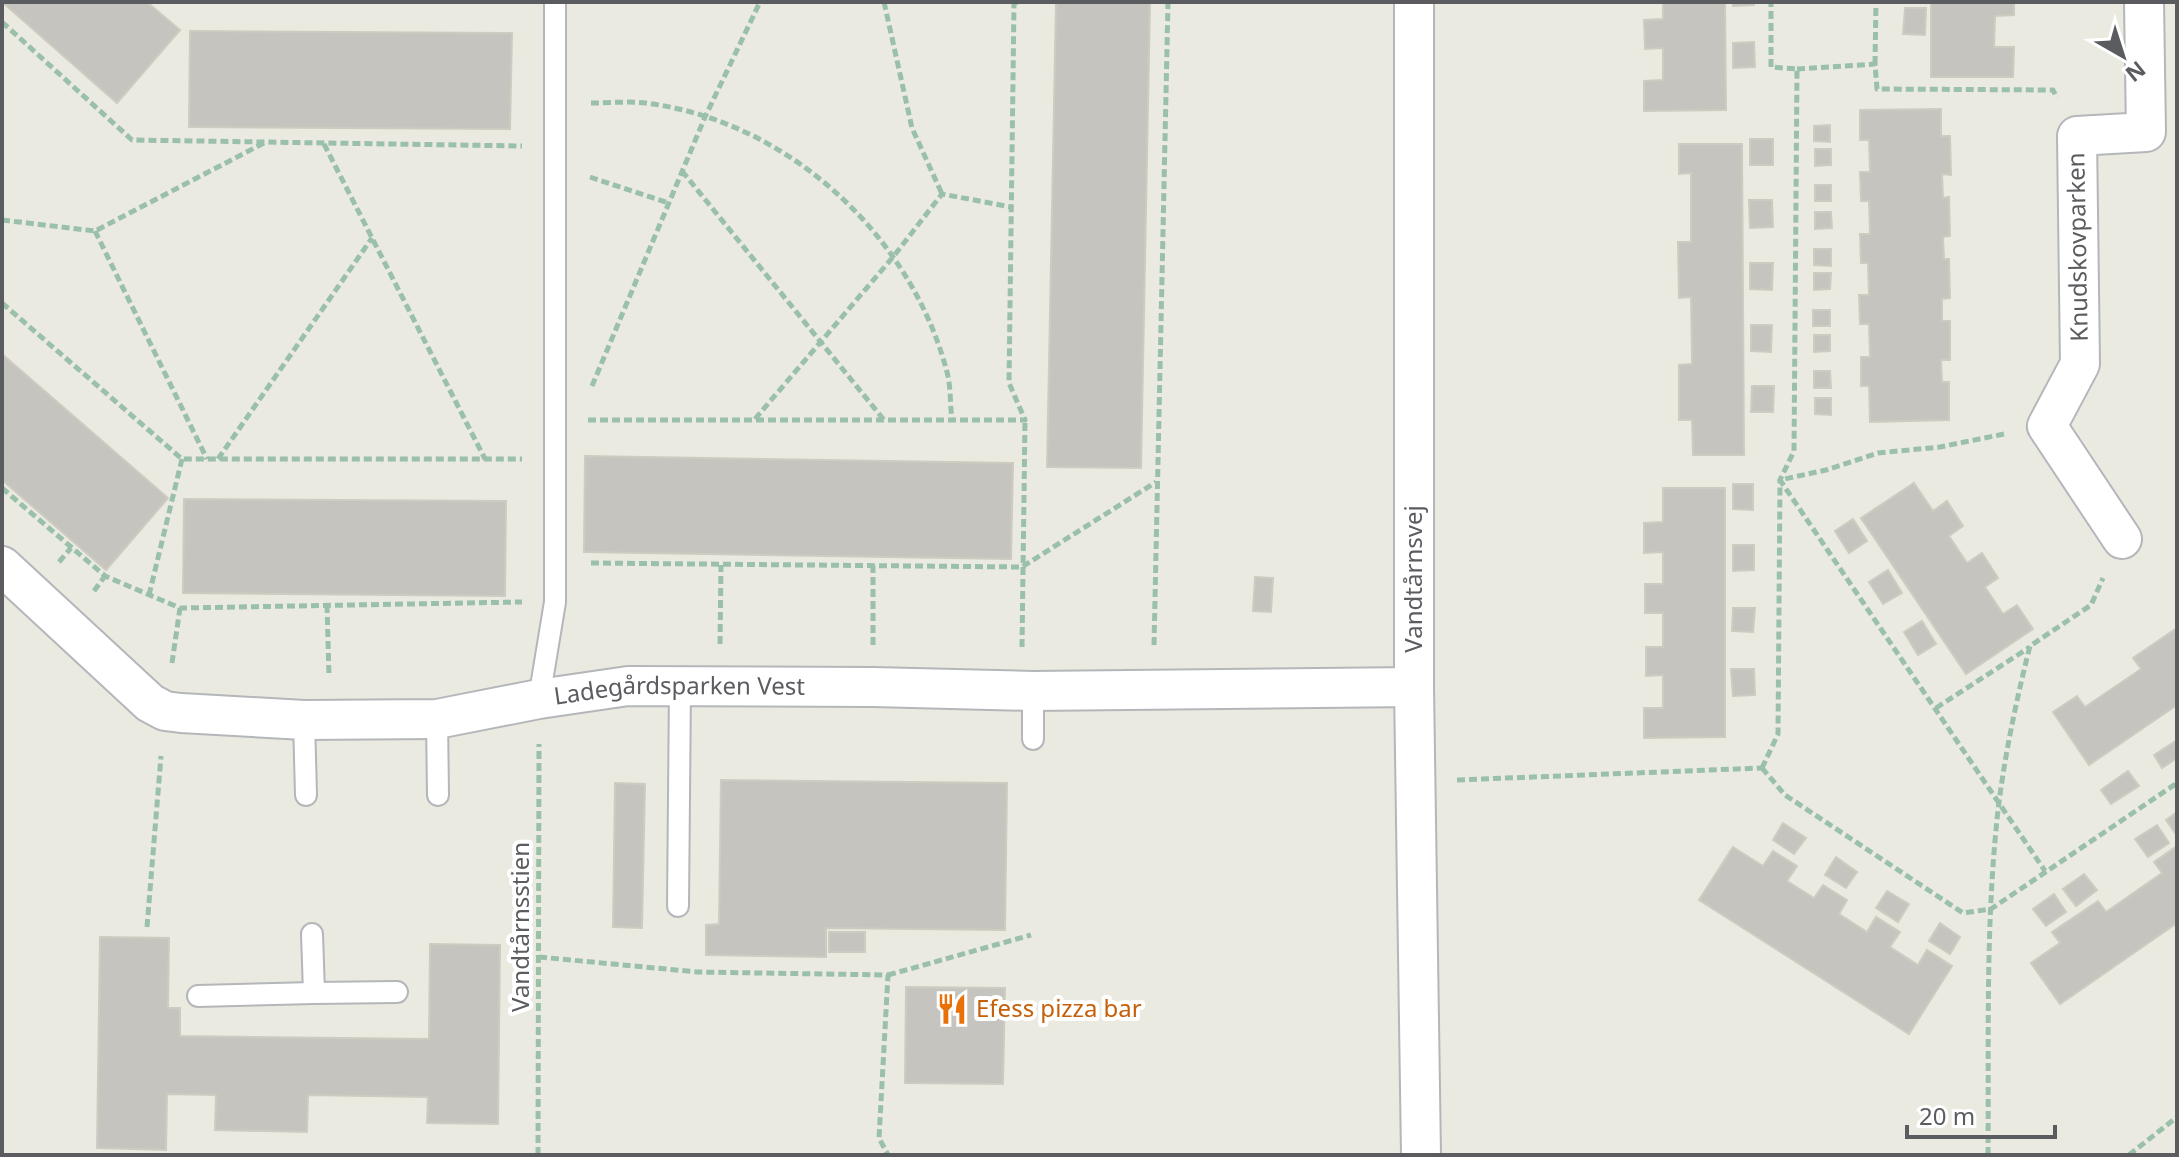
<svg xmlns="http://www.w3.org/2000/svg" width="2179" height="1157" font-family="'Noto Sans',sans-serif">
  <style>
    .building { fill: #c6c4be; stroke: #ceccc0; stroke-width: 2 }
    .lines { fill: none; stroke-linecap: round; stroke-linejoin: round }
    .lane-casing { stroke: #b4b6ba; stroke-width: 24 }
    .street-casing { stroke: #b4b6ba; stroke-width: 42 }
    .path { stroke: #9ac0aa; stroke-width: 5; stroke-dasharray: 8 4; stroke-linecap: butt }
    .lane { stroke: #fff; stroke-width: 20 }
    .street { stroke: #fff; stroke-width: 38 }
    .labels { text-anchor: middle; stroke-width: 8; stroke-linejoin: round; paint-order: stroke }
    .street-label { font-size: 24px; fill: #5a5c60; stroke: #fff }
    .food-label { font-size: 24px; fill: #c56008; stroke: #fff; text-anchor: start }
  </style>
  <rect width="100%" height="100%" fill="#ebeae1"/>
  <g class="building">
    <polygon points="2,2 147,2 180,30 117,103"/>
    <polygon points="1056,2 1150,2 1141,468 1047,467"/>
    <polygon points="1663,2 1725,2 1726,110 1644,111 1644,81 1663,80 1663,48 1645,49 1644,20 1663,19"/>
    <polygon points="1733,2 1754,2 1754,5 1733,6"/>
    <polygon points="1931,2 2014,2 2014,15 1995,16 1994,47 2014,47 2013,77 1931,77"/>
    <polygon points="1905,8 1926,8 1925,35 1903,34"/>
    <polygon points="190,31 512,33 510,129 189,127"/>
    <polygon points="1754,42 1755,67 1733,68 1733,43"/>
    <polygon points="1941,109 1941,136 1950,136 1951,175 1942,174 1943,198 1949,197 1950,236 1943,237 1944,259 1949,259 1950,298 1942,299 1942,321 1950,321 1950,360 1941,360 1942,382 1949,382 1949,420 1870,422 1869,386 1861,386 1861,357 1870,357 1869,324 1860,324 1859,295 1869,295 1868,263 1861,263 1860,234 1870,234 1869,201 1861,201 1860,172 1870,172 1869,140 1860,140 1860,110"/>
    <polygon points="1830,125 1830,142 1814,141 1814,126"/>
    <rect x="1750" y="139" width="23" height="26"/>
    <polygon points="1679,144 1742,144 1744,455 1693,455 1692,420 1679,420 1679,365 1692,364 1691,297 1679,298 1678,242 1691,242 1691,173 1679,174"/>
    <polygon points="1815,149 1831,149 1831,165 1815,166"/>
    <rect x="1815" y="185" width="16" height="16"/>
    <polygon points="1749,200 1772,200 1773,227 1750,228"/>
    <polygon points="1815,212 1831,212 1832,228 1815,229"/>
    <polygon points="1814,249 1831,249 1831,266 1814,265"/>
    <polygon points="1750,263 1773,263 1772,290 1750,289"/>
    <polygon points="1814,273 1831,273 1830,289 1814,290"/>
    <rect x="1813" y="310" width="17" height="16"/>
    <polygon points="1751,325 1772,325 1771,352 1751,351"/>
    <polygon points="1814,335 1830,335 1830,351 1814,352"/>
    <polygon points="2,354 168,498 106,570 2,480"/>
    <polygon points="1814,371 1830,371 1831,388 1814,388"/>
    <polygon points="1752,386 1774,386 1773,412 1751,412"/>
    <polygon points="1815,398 1831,398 1831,415 1815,414"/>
    <polygon points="585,456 1013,463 1011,559 584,552"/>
    <polygon points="1914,483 1933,511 1947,501 1963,526 1949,536 1967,563 1982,553 1998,578 1985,587 2003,614 2017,605 2033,629 1966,674 1861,518"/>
    <polygon points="1733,484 1753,484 1753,510 1733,509"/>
    <polygon points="1663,488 1725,488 1725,737 1644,738 1644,708 1663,708 1663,675 1646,676 1646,647 1663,647 1663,613 1645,613 1645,584 1663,584 1663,552 1644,553 1644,523 1663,522"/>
    <polygon points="184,499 506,501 505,596 183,593"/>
    <polygon points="1853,519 1867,541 1849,553 1835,531"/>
    <polygon points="1733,545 1754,545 1754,570 1733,571"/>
    <polygon points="1888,570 1902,593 1883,604 1869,582"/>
    <polygon points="1255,577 1273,578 1271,612 1253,611"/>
    <polygon points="1733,608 1755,608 1753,632 1732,631"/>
    <polygon points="1922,621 1936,644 1918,655 1904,632"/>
    <polygon points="2177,628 2177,705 2089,765 2053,712 2077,696 2085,707 2141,669 2133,658"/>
    <polygon points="1731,669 1754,669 1755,695 1733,696"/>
    <polygon points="2177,740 2177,758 2162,768 2154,755"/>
    <polygon points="2128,771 2139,786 2111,804 2101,790"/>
    <polygon points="721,780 1007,783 1005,930 826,928 826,957 706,955 706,925 719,924"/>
    <polygon points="615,783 645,784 642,928 613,927"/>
    <polygon points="2177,812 2177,836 2166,820"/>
    <polygon points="1783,823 1806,838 1794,854 1773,840"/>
    <polygon points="2157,825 2169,843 2148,857 2135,839"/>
    <polygon points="2177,846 2177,923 2060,1004 2031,963 2060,943 2052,932 2098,901 2106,912 2162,873 2154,862"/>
    <polygon points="1733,847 1763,866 1773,851 1797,866 1787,881 1814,898 1823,885 1847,900 1839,914 1867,932 1876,917 1900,932 1890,947 1918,965 1927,950 1952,966 1909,1034 1699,900"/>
    <polygon points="1836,857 1857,872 1846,888 1825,875"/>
    <polygon points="2084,874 2097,890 2076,906 2063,889"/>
    <polygon points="1887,891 1909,904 1898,922 1876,908"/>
    <polygon points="2054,894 2066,912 2046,926 2033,909"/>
    <polygon points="1940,923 1960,937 1950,954 1929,941"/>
    <rect x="829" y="932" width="36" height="20"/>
    <polygon points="100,937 169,938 168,1008 180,1008 180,1036 429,1039 430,944 500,945 498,1124 427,1123 428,1097 308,1095 307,1132 215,1130 216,1095 167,1094 166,1150 97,1148"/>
    <polygon points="906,987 1005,988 1003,1084 905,1083"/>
  </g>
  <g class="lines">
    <defs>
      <g id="lane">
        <polyline points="539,699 555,602 555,2"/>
        <polyline points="437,719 438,795"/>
        <polyline points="304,720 306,795"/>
        <polyline points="1033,739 1033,691"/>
        <polyline points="678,906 680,687"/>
        <polyline points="312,934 314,993 397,992"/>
        <polyline points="198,996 314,993"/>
      </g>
      <g id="street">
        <polyline points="1414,2 1414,687 1421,1155"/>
        <polyline points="2122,539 2047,426 2080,364 2077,136 2146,132 2144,2"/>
        <path id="s1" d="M2 566 150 703 165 711 181 713 304 720 437 719 539 699 628 686 873 687 1033 691 1414 687"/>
      </g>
    </defs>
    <use href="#lane" class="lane-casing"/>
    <use href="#street" class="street-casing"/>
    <g class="path">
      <polyline points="884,2 912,128 942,194"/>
      <polyline points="2,22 132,140 522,146"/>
      <polyline points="1875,64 1876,2"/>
      <polyline points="1797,69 1875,64 1877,89 2053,90 2057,98"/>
      <path d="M591 103C609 103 628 101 646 103 788 121 911 235 947 372 951 387 950 405 952 420"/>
      <polyline points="324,144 485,459"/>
      <polyline points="682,171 884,420"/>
      <polyline points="590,177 669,203"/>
      <polyline points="2,220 95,231 264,143"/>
      <polyline points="95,231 207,459"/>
      <polyline points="2,303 182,459 522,459"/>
      <polyline points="592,386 705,117 760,2"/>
      <polyline points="755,419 893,257 942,194 1011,207"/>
      <polyline points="588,420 1025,420 1009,383 1014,4 1017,2"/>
      <polyline points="2004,434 1940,447 1878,453 1826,470 1780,480 2045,871"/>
      <polyline points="218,459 372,238"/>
      <polyline points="2,488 105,576 180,608 522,602"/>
      <polyline points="59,562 71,548"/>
      <polyline points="591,563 1022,567 1156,482"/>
      <polyline points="94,591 105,576"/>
      <polyline points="149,595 182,459"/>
      <polyline points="327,605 329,676"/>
      <polyline points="720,644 721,565"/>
      <polyline points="873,645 873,566"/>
      <polyline points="1154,645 1168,2"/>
      <polyline points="1022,647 1025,420"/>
      <polyline points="172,663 180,608"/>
      <polyline points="1936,708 2030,647"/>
      <polyline points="1762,768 1778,734 1780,480 1794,451 1797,69 1771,67 1771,2"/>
      <polyline points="1762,768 1785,795 1963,913 1991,909 2177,783"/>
      <polyline points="1457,780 1762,768"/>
      <polyline points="147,927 161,756"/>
      <polyline points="539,957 698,972 888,975 879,1138 888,1155"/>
      <polyline points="888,975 1031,935"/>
      <polyline points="538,1155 539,744"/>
      <path d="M1988 1155C1989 1038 1985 918 1999 802 2006 749 2017 697 2030 646L2091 605 2103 578"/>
      <polyline points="2129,1155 2177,1117"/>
    </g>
    <use href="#lane" class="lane"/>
    <use href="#street" class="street"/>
  </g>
  <defs>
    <symbol id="restaurant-bare" viewBox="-9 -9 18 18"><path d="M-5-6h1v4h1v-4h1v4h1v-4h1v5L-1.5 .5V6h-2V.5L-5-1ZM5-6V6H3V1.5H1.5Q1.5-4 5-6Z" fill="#e8710a" stroke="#fff" stroke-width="2.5" paint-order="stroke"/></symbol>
  </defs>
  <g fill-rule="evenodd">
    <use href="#restaurant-bare" x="930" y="987" width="44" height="44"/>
  </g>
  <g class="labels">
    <g class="street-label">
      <text transform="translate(2078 247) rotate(-91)" y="8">Knudskovparken</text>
      <text transform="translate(1414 579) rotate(-90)" y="8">Vandtårnsvej</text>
      <text dy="8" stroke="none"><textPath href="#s1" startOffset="736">Ladegårdsparken Vest</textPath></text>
      <text transform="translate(521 927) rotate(-90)" y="8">Vandtårnsstien</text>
    </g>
    <g class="food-label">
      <text x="976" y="1017">Efess pizza bar</text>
    </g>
  </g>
  <rect width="2179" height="1157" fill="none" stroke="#5a5c60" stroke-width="8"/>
  <g transform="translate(2123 56) rotate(141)" stroke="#ffffff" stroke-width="6" paint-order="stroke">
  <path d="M0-6L14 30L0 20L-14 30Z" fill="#5a5c60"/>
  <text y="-12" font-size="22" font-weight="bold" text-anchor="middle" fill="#5a5c60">N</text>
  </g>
  <path d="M1907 1125v12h148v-12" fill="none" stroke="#5a5c60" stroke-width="4"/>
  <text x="1919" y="1125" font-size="24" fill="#5a5c60" stroke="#ffffff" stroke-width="6" paint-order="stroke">20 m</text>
</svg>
